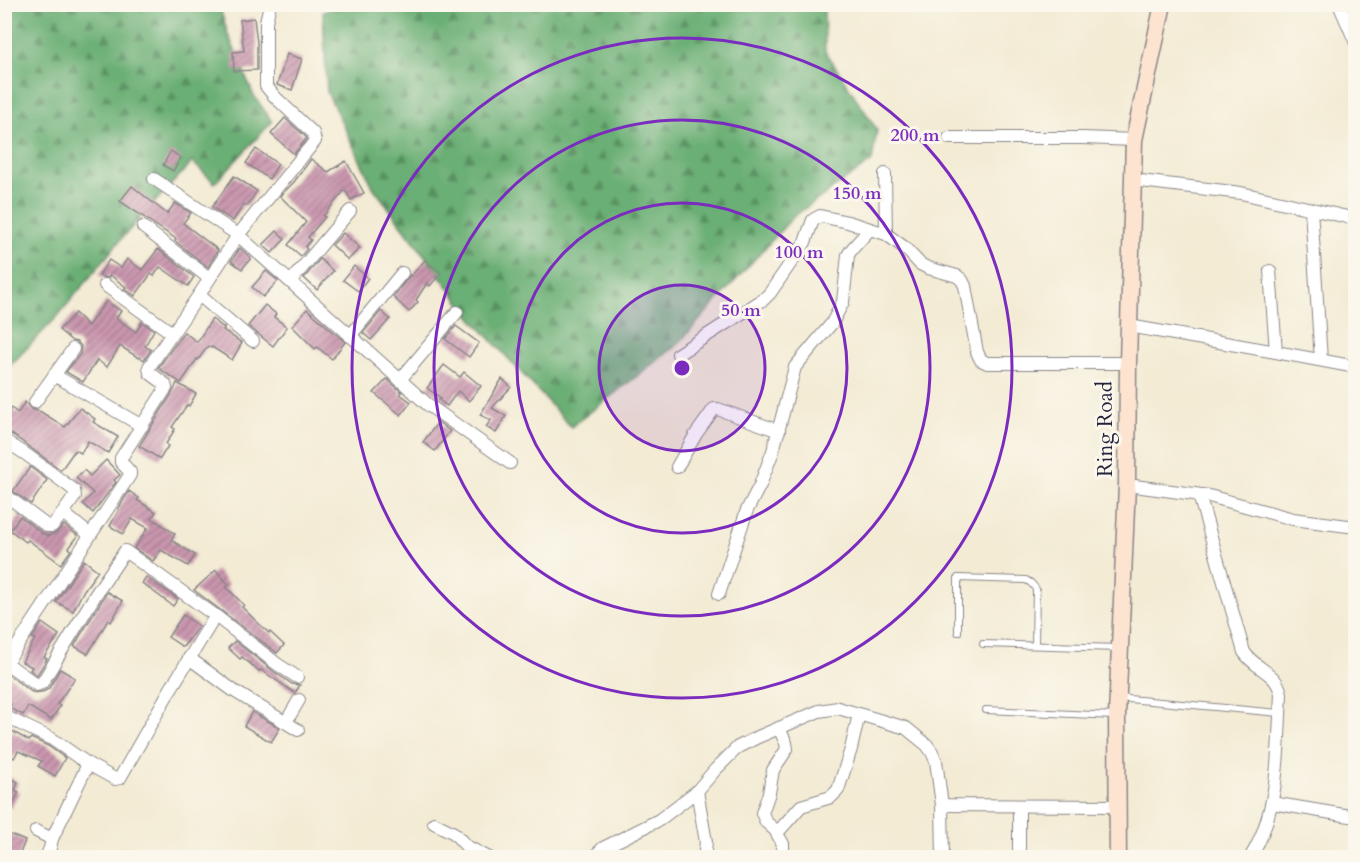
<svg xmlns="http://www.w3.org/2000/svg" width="1360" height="862" font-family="Cardo,serif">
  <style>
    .forest { fill: url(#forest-firs); stroke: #466858; stroke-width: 1.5 }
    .building { fill: url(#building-hatch) }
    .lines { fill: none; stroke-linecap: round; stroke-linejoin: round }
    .lane-casing { stroke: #8a8688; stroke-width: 8 }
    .street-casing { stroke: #8a8688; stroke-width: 14 }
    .secondary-casing { stroke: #8a8688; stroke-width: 19 }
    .lane { stroke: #fff; stroke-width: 6 }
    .street { stroke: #fff; stroke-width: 12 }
    .secondary { stroke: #fde4d0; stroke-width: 16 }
    .ring { fill: none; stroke: #7b2cbf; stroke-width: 3 }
    .labels { text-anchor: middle; stroke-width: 6; stroke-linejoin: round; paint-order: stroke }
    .street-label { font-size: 21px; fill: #22223b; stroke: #fbf7ec }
    .centre { fill: #7b2cbf; stroke: #fbf7ec; stroke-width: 3 }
    .ring-label { font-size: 18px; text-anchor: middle; font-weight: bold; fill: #7b2cbf; stroke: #fbf7ec; stroke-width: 6; stroke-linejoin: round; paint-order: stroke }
  </style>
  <defs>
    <pattern id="forest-firs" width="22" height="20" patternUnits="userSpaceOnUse" patternTransform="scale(1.5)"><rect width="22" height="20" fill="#6aaf74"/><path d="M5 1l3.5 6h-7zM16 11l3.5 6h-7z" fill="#578e60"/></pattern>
    <pattern id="building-hatch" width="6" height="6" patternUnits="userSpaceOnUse" patternTransform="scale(1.5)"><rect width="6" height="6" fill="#ca96af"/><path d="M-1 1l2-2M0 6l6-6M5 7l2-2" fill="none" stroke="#a47a90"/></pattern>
  </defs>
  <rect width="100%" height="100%" fill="#fbf7ec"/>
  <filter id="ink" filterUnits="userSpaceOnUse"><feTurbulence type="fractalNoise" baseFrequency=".0167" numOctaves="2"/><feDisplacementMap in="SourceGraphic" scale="12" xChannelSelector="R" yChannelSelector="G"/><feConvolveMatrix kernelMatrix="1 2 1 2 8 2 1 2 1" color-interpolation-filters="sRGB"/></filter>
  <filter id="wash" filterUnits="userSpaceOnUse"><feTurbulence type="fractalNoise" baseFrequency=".008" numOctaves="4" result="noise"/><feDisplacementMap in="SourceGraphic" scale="24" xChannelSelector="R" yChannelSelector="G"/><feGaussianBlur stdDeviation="1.35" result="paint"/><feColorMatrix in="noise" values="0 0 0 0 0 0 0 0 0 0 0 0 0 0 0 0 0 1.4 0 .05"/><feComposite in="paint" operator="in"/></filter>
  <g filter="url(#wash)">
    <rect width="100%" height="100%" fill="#f3ebd4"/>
    <g class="forest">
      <polygon points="341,4 824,5 825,51 877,130 872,161 793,217 677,345 571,427 473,320 373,187 327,92 323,12"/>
      <polygon points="5,5 219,5 228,34 253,94 272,122 215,183 192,162 122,238 57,317 5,371"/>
    </g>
    <g id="blocks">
      <g class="building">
        <polygon points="254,18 257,43 257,70 234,71 233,52 244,51 240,20"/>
        <polygon points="287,54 302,59 292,90 277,85"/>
        <polygon points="285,118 306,137 306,139 294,154 271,134"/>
        <polygon points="256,149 278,164 269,179 246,163"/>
        <polygon points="171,151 181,158 173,171 163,165"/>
        <polygon points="311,159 328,172 346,161 364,193 351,200 345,190 323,216 325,217 308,237 311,240 305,247 307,249 301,256 288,245 306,222 280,196 294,182"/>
        <polygon points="234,176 257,191 247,206 244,204 233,221 212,207"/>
        <polygon points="132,186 167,214 175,203 191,213 183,223 218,250 208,267 175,241 176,239 120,201"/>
        <polygon points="277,231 285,239 272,253 263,245"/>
        <polygon points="343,233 360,248 348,260 332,245"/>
        <polygon points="240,248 251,258 242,269 231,261"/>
        <polygon points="158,249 194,277 188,286 160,267 154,276 151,274 135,296 124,289 126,287 110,275 108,278 103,277 99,275 109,260 121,268 127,259 142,270"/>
        <polygon points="320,259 333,271 317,290 304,278"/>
        <polygon points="425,260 441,273 430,286 427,283 416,300 418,302 409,312 393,297 410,275 411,276"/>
        <polygon points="354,266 368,278 358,291 343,280"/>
        <polygon points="266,271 278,281 263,297 252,287"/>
        <polygon points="106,301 121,311 116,318 136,332 142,322 154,330 145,346 151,350 144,360 140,357 139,358 120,346 107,367 97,360 83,382 66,372 80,354 81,346 77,342 72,341 59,330 75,313 88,326"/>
        <polygon points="265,305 276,314 274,317 287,327 273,346 248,326"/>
        <polygon points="307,309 345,342 332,359 317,347 315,349 292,326"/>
        <polygon points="381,311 390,319 371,340 363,333"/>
        <polygon points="212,319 224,328 223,330 242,343 232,360 212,347 211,348 208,346 198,360 197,359 181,383 158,368 184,332 197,342"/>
        <polygon points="456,326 479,343 469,357 445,339"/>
        <polygon points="444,365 460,377 464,372 481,386 469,401 458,391 447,406 439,400 441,398 427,388"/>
        <polygon points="387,379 402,392 400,394 411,402 401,415 374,393"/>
        <polygon points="502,379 511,387 492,408 506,416 496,433 486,427 491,420 480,415"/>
        <polygon points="177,383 196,394 189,406 187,405 172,427 175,429 166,444 168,446 160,459 139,446 173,392"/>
        <polygon points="25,402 31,409 41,412 65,427 80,408 95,419 93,422 118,437 108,453 88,441 81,453 75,450 61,470 13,435 4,431 4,408 9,412 11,408 18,413"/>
        <polygon points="438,422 450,431 435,451 423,442"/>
        <polygon points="106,460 120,475 114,480 116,482 93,513 83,504 93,493 76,478 84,470 90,476"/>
        <polygon points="30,467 47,480 31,504 13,491"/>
        <polygon points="129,491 139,498 137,500 156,512 152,518 175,534 171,540 195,555 188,566 161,550 153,561 134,548 148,528 132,519 123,534 110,526 119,510 118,509"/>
        <polygon points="20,516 42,533 48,536 56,533 64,525 78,536 69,548 71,550 61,564 28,540 26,542 10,530"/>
        <polygon points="84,560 98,571 84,590 73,611 56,602"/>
        <polygon points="216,570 229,585 226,587 244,605 242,607 257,622 269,633 270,632 284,645 277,653 194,590"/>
        <polygon points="146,577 178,599 173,606 142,583"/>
        <polygon points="107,592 123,601 111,622 108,620 88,654 74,646"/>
        <polygon points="183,615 199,626 183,647 168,637"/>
        <polygon points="42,623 59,635 44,657 47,659 37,675 30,670 32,667 22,662 35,639 32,638"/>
        <polygon points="235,641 273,671 292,684 300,685 295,693 261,670 259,671 242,657 240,659 228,648"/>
        <polygon points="60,669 75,678 57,704 60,706 51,720 28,706 23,715 9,708 11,704 4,700 4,678 7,674 32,692 37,693 45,691 49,688"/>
        <polygon points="252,712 280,728 271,742 244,726"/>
        <polygon points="4,731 10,735 12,731 29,741 31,738 48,746 65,758 55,776 38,766 42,761 18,751 14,758 4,753"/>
        <polygon points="9,777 18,782 15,790 19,792 11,808 4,805 4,779 7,780"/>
        <polygon points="4,832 25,841 18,858 4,852"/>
      </g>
    </g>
  </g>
  <g filter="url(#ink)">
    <use href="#blocks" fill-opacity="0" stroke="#8a8688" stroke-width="1.5"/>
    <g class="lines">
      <defs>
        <g id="lane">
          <polyline points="958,632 958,578 1026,580 1031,583 1036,589 1035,645"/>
          <polyline points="983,644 1119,648"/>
          <polyline points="1118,698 1280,713"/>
          <polyline points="986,710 1114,716"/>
        </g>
        <g id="street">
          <polyline points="1339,4 1356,43"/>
          <polyline points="949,138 1083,138 1134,140"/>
          <polyline points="885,174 886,234"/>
          <polyline points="154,179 238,235 427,404 510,463"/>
          <polyline points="1132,180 1241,193 1356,219"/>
          <polyline points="1311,209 1321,360"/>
          <polyline points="143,227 209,278"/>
          <polyline points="1270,271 1276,352"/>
          <polyline points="291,281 350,211"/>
          <polyline points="105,285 172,333"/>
          <polyline points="199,295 253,341"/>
          <polyline points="1129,326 1276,352 1356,367"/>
          <polyline points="350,336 402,273"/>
          <polyline points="678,354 764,299 770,293 805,242 813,220 820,216 848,222 886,234 905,248 920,264 928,268 957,276 962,280 965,286 977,352 981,360 987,363 1128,363"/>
          <polyline points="54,375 142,426"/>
          <polyline points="400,380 457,312"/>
          <polyline points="35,402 73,349"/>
          <polyline points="4,440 27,455 74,490 75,496 63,513"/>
          <polyline points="677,467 696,434 714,409 718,409 779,431"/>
          <polyline points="1127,485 1209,496 1293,519 1356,527"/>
          <polyline points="4,494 47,526 52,526 63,513 90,535"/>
          <path d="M1199 495 1244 652C1256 670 1277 672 1281 694 1278 748 1280 810 1250 858"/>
          <polyline points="719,594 747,510 760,485 773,451 795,367 832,323 843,302 848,255 852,249 870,229"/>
          <polyline points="189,658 234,691 298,730"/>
          <polyline points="4,661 6,663 130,475 130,472 121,462 121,458 166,388 165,384 150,373 149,367 199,295 238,235 315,141 313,133 275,97 266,86 266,22 270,4"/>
          <polyline points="6,663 37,685 42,683 96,594 125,551 217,617 277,664 297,677"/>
          <polyline points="4,716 52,739 88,764 115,779 120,778 170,690 211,623"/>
          <polyline points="286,722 299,700"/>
          <polyline points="779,728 786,743 787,749 773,770 769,793 762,813 766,822 775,830 783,844 783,858"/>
          <polyline points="697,791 706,842 704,858"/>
          <polyline points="1272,803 1356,817"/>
          <polyline points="942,805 943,858"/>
          <polyline points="434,823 454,833 466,846 489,858"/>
          <polyline points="36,831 52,839"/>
          <polyline points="777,833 801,806 831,797 838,790 851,749 859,714"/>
          <polyline points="46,858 50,848 52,839 88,764"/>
          <polyline points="593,858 603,848 659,820 697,791 715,770 738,747 758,737 819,711 838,708 906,728 927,745 932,752 936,761 942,805 1117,806"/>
          <polyline points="1019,858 1019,806"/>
        </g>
        <polyline id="secondary" points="1118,858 1117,716 1127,485 1128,363 1134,140 1163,4"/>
      </defs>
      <use href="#lane" class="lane-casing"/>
      <use href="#street" class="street-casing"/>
      <use href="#secondary" class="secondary-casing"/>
      <use href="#lane" class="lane"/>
      <use href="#street" class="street"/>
      <use href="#secondary" class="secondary"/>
    </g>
  </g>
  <circle cx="682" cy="368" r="83" fill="#7b2cbf" fill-opacity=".12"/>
  <g class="ring">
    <circle cx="682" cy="368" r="83"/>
    <circle cx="682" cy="368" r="165"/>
    <circle cx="682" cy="368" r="248"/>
    <circle cx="682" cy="368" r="330"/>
  </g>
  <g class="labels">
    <g class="street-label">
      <text transform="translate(1105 429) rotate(-90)" y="7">Ring Road</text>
    </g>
  </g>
  <circle cx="682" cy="368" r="9" class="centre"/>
  <g class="ring-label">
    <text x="915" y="141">200 m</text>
    <text x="857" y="199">150 m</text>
    <text x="799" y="258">100 m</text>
    <text x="741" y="316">50 m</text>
  </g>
  <rect width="1360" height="862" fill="none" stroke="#fbf7ec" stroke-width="24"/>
</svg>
